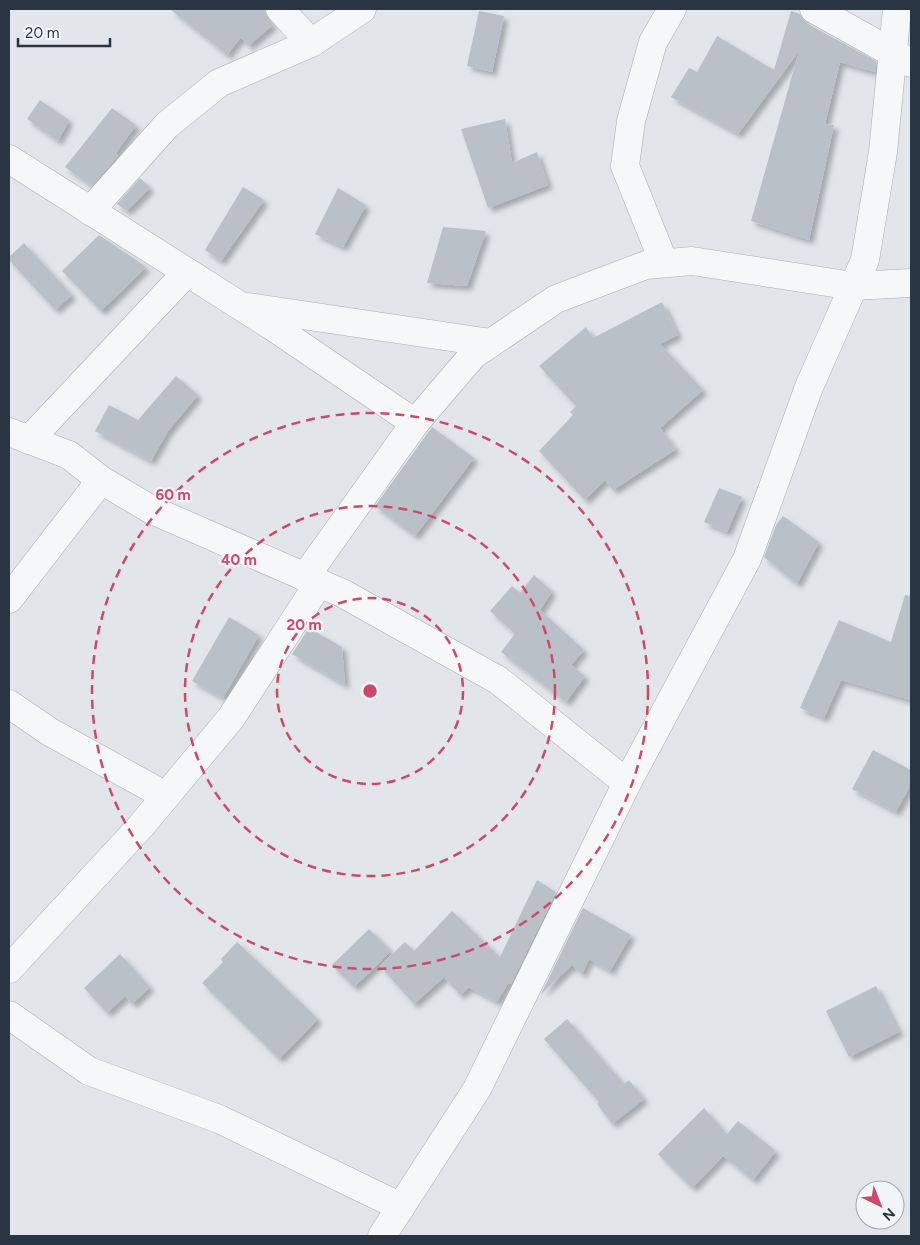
<svg xmlns="http://www.w3.org/2000/svg" width="920" height="1245" font-family="Figtree,sans-serif">
  <style>
    .building { fill: #b9c0c8; filter: url(#shadow) }
    .lines { fill: none; stroke-linecap: round; stroke-linejoin: round }
    .minor-casing { stroke: #a7adb5; stroke-width: 29 }
    .minor { stroke: #f5f7f9; stroke-width: 28 }
    .ring { fill: none; stroke: #cf4868; stroke-width: 2.5; stroke-dasharray: 9 6 }
    .centre { fill: #cf4868; stroke: #f2f5f8; stroke-width: 2.5 }
    .ring-label { font-size: 15px; text-anchor: middle; font-weight: bold; fill: #cf4868; stroke: #f2f5f8; stroke-width: 4.5; stroke-linejoin: round; paint-order: stroke }
  </style>
  <defs>
    <filter id="shadow"><feDropShadow dx="4.5" dy="4.5" stdDeviation="2.5" flood-color="#0004"/></filter>
  </defs>
  <rect width="100%" height="100%" fill="#e2e6ea"/>
  <g class="building">
    <polygon points="170,9 265,9 268,19 273,25 248,46 241,37 227,55"/>
    <polygon points="479,11 504,16 492,72 467,66"/>
    <polygon points="791,11 800,14 806,23 876,61 875,72 840,62 825,124 834,125 809,240 751,221 799,51 738,134 671,97 689,68 697,72 717,36 774,70"/>
    <polygon points="40,100 69,120 58,141 27,119"/>
    <polygon points="112,108 136,125 116,153 118,156 92,186 65,167"/>
    <polygon points="505,119 512,163 537,152 548,185 488,208 461,129"/>
    <polygon points="140,178 150,188 127,211 117,204"/>
    <polygon points="243,187 264,200 221,261 205,250"/>
    <polygon points="338,188 366,205 343,247 315,234"/>
    <polygon points="443,227 486,231 467,286 427,283"/>
    <polygon points="99,235 146,267 101,311 62,271"/>
    <polygon points="24,243 72,295 55,310 9,260 9,257"/>
    <polygon points="662,302 678,335 660,344 703,390 660,428 676,449 613,490 605,480 585,500 539,451 573,415 570,412 576,406 539,366 586,327 593,338"/>
    <polygon points="176,376 198,395 168,431 151,461 95,431 109,405 138,420"/>
    <polygon points="432,427 474,458 415,536 375,506"/>
    <polygon points="719,488 742,497 727,532 704,522"/>
    <polygon points="783,516 819,542 797,584 764,557 776,525"/>
    <polygon points="534,575 552,591 540,610 584,650 571,665 585,676 566,702 501,652 515,634 490,611 512,586 520,593"/>
    <polygon points="905,595 911,596 911,700 841,680 824,718 800,708 839,620 891,642"/>
    <polygon points="229,617 259,635 223,698 192,681"/>
    <polygon points="309,628 342,647 345,685 292,654"/>
    <polygon points="873,750 911,770 911,784 896,812 852,789"/>
    <polygon points="537,880 556,892 511,984 508,983 497,1002 469,987 460,995 444,977 414,1004 380,966 405,942 414,951 452,911 500,957"/>
    <polygon points="583,908 631,935 610,971 589,959 582,974 572,965 541,994"/>
    <polygon points="369,929 391,951 354,987 332,965"/>
    <polygon points="237,942 318,1019 279,1059 202,983 223,962 221,959"/>
    <polygon points="120,954 150,987 132,1004 125,996 107,1013 84,988"/>
    <polygon points="876,986 899,1032 849,1057 826,1011"/>
    <polygon points="567,1019 624,1084 629,1080 644,1099 612,1124 597,1104 599,1102 544,1039"/>
    <polygon points="704,1108 727,1134 738,1121 776,1151 753,1180 723,1156 692,1188 658,1154"/>
  </g>
  <g class="lines">
    <defs>
      <g id="minor">
        <polyline points="814,9 911,63"/>
        <polyline points="311,43 362,9"/>
        <polyline points="9,159 272,326 415,423"/>
        <polyline points="90,211 167,125 219,83 311,43 280,9"/>
        <polyline points="664,263 625,166 631,121 653,42 672,9"/>
        <polyline points="248,307 491,343"/>
        <polyline points="9,432 69,455 101,480 152,510 342,593 498,680 627,783"/>
        <polyline points="29,440 187,272"/>
        <polyline points="305,577 415,423 473,355 556,299 646,265 692,261 853,286 911,283"/>
        <polyline points="9,599 101,480"/>
        <polyline points="9,704 50,732 166,796"/>
        <polyline points="9,969 141,826 231,718 319,583"/>
        <polyline points="9,1015 89,1071 219,1119 401,1207"/>
        <polyline points="382,1236 477,1089 627,783 747,559 809,387 865,260 883,152 897,9"/>
      </g>
    </defs>
    <use href="#minor" class="minor-casing"/>
    <use href="#minor" class="minor"/>
  </g>
  <g class="ring">
    <circle cx="370" cy="691" r="93"/>
    <circle cx="370" cy="691" r="185"/>
    <circle cx="370" cy="691" r="278"/>
  </g>
  <circle cx="370" cy="691" r="8" class="centre"/>
  <g class="ring-label">
    <text x="173" y="500">60 m</text>
    <text x="239" y="565">40 m</text>
    <text x="304" y="630">20 m</text>
  </g>
  <rect width="920" height="1245" fill="none" stroke="#2a3543" stroke-width="20"/>
  <g transform="translate(880 1205) rotate(137)"><circle r="24" fill="#f2f5f8" stroke="#a2a8b0"/>
  <path d="M0-4L9 19L0 12L-9 19Z" fill="#cf4868"/>
  <text y="-8" font-size="14" font-weight="bold" text-anchor="middle" fill="#2a3543">N</text>
  </g>
  <path d="M18 38v8h92v-8" fill="none" stroke="#2a3543" stroke-width="2.5"/>
  <text x="25" y="38" font-size="15" fill="#2a3543" stroke="#f2f5f8" stroke-width="4" paint-order="stroke">20 m</text>
</svg>
